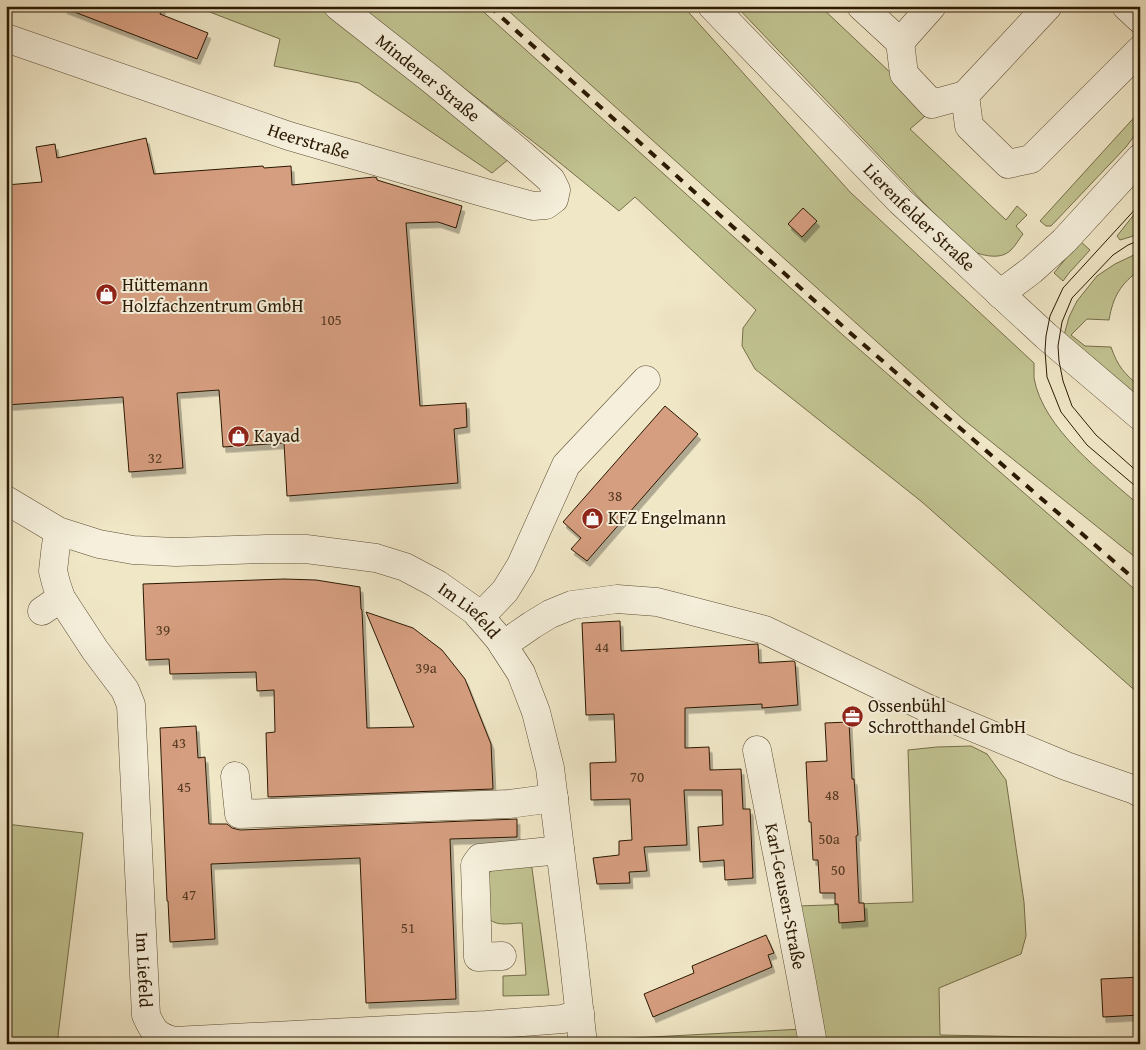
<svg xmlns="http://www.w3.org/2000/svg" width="1146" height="1050" font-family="'Gentium Book Plus',serif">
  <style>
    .green { fill: #c1c391; stroke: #766e4a }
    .building { fill: #d69e80; stroke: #2b1902; filter: url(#shadow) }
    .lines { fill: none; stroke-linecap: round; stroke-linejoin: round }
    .minor-casing { stroke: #5c4c33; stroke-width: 29 }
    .minor { stroke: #f5efdb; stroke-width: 28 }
    .tram { stroke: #2b1902; stroke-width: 1 }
    .rail { stroke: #2b1902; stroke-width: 4; stroke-dasharray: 9 9; stroke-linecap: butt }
    .labels { text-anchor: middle; stroke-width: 4; stroke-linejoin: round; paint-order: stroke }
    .number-label { font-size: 15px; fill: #563a22 }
    .street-label { font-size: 18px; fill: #2b1902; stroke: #f5efdb }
    .poi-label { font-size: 18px; fill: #2b1902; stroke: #f5efdb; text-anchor: start }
  </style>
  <defs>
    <filter id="shadow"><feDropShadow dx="3" dy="5.5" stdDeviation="0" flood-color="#0004"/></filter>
  </defs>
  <rect width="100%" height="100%" fill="#f0e7c7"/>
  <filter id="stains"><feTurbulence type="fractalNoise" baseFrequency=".004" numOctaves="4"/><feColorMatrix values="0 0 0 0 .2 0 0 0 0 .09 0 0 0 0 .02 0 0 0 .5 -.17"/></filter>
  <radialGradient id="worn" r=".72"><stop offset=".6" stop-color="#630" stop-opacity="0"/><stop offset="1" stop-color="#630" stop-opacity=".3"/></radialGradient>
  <g class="green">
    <polygon points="194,6 319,6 423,86 510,158 492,173 359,83 274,66 280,39"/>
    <polygon points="358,6 477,6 844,336 1140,594 1140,695 922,502 755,369 742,346 743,328 756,310 635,197 619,211 549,154"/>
    <path d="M503 6H683L850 192 1034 363C1034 368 1034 373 1034 378 1043 429 1103 473 1140 506V561L964 420Z"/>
    <path d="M736 6H820L931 111 910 129 1006 220 1017 206 1027 215 1016 226 1023 234C1019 239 1016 245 1011 250 1000 261 981 255 969 250Z"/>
    <polygon points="1140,111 1140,128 1126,147 1051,226 1046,226 1040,221"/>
    <polygon points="1140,207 1140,234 1120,240 1117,236"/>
    <polygon points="1080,241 1090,250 1069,273 1063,281 1054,273"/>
    <path d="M1136 254H1140V270C1120 284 1113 297 1109 320L1087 319 1071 335 1085 346 1111 347C1118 367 1124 373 1140 387V403L1063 339 1069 317 1077 301 1097 276 1115 264Z"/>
    <polygon points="971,746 987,754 1006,780 1024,902 1026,936 1021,954 939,988 940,1035 1140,1039 1140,1044 609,1044 613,1039 803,1029 798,906 913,902 908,750 937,747"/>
    <polygon points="6,824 83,833 57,1044 17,1044 6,1042"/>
    <path d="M531 861 549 995 503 996V976L526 975 522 923C511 923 498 927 489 919L487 876 495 865Z"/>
  </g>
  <g class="building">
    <polygon points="65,6 163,6 160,14 208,33 197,59 64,8"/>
    <polygon points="146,138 154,174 263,166 264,168 291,166 292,185 374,177 377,178 377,180 462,206 456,228 438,222 406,223 420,406 466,403 467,427 454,429 458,483 287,496 284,443 223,447 219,390 177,393 183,468 129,472 123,397 6,405 6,185 42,182 36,147 55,144 57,158"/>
    <polygon points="803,208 817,221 802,237 788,224"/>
    <polygon points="665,406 698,434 587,561 571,549 581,538 563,522"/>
    <polygon points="284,579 316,580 360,587 361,609 362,610 367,728 414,727 366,612 413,628 442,650 465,679 491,744 493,789 268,797 266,733 275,732 274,690 257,691 256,672 170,674 169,659 146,660 143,584"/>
    <polygon points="620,621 621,651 758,644 759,663 793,661 795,662 798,705 762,708 762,704 685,708 685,748 709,747 710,770 741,769 743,809 750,809 753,878 725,880 724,860 700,862 698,827 723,825 722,790 684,790 687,845 644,847 647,871 629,872 630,883 597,884 593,858 619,855 619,841 632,840 630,799 591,800 590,763 616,762 614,714 586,715 582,623"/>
    <polygon points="849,722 852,779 854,779 858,835 856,836 859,903 864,903 865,921 839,923 838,904 835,904 835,893 820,893 818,860 813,860 811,822 809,822 806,762 827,761 825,723"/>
    <polygon points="196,726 198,758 205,757 209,824 227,824 232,828 240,830 517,819 517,837 450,839 456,999 366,1003 360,858 211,864 215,939 170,942 168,901 167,901 160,728"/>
    <polygon points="766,935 774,953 768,955 772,967 653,1017 644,994 694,973 692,966"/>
    <polygon points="1140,977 1140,1015 1103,1017 1101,979"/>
  </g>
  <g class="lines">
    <defs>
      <g id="minor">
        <path id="s1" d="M712 6 900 201 1046 336 1140 416"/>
        <polyline points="861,6 900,42 932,6"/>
        <polyline points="1048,6 965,95 969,126 1008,164 1031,159 1140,50"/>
        <polyline points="1126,6 1140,19"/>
        <path id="s2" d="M6 38 289 136 489 194 533 206 546 205 554 199 556 190 551 180 518 151 432 80 338 6"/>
        <polyline points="900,42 904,74 932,104 965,95"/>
        <polyline points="1000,294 1032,270 1064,241 1140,158"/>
        <path id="s3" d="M6 500 58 531 99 544 133 550 176 552 266 549H306L376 558 405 567 437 584 475 611 499 639 521 673 536 712 550 768 572 945 583 1044"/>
        <path id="s4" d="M58 531 55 553 53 571 56 583 61 598 95 650 125 690 131 705 146 1015C153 1031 156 1036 174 1041L486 1025 563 1019 580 1013"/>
        <polyline points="42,611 61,598"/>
        <polyline points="480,617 505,591 521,565 566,465 646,380"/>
        <polyline points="503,645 532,625 550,614 572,605 617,599 657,602 765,630 929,709 1066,766 1135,790 1140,793"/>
        <path id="s5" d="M757 750 801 977 813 1044"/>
        <polyline points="235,776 239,814 509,804 554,798"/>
        <polyline points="502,956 478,957 475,865 480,858 560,850"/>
      </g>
    </defs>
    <use href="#minor" class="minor-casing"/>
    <use href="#minor" class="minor"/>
    <g class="tram">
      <polyline points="1140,204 1063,288 1050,316 1046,336 1045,351 1047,377 1061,412 1087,445 1140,490"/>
      <polyline points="1140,240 1128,245 1113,255 1072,298 1062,322 1058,346 1059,361 1063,381 1072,406 1096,435 1140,474"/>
    </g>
    <polyline class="rail" points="489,6 848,331 1140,584"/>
  </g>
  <defs>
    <symbol id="shop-disc" viewBox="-11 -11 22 22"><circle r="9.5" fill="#8f2418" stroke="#f5efdb"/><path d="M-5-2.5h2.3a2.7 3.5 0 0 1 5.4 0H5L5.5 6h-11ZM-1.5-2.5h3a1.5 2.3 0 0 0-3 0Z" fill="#fff"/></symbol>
    <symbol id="office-disc" viewBox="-11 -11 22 22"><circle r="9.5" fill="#8f2418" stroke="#f5efdb"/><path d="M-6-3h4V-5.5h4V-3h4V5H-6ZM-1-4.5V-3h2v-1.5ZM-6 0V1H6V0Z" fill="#fff"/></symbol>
  </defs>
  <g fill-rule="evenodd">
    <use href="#shop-disc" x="94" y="282" width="25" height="25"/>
    <use href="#shop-disc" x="226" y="424" width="25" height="25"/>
    <use href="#shop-disc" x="580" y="506" width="25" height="25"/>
    <use href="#office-disc" x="840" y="704" width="25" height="25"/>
  </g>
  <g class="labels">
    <g class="number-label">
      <text x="331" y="325">105</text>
      <text x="155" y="463">32</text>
      <text x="615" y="501">38</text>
      <text x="163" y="635">39</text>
      <text x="602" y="652">44</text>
      <text x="426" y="673">39a</text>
      <text x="179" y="748">43</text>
      <text x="637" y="782">70</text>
      <text x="184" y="792">45</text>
      <text x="832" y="800">48</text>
      <text x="829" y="844">50a</text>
      <text x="838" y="875">50</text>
      <text x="189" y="900">47</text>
      <text x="408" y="933">51</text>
    </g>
    <g class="street-label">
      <text transform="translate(428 78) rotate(39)" y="6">Mindener Straße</text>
      <text dy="6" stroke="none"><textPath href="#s2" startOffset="320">Heerstraße</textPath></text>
      <text dy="6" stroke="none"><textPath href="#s1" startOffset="296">Lierenfelder Straße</textPath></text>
      <text dy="6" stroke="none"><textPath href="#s3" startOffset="490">Im Liefeld</textPath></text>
      <text dy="6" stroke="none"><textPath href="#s5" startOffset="149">Karl-Geusen-Straße</textPath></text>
      <text dy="6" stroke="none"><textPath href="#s4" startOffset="462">Im Liefeld</textPath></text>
    </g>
    <g class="poi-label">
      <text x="122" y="291">Hüttemann<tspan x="122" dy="21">Holzfachzentrum GmbH</tspan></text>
      <text x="254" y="442">Kayad</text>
      <text x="608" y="524">KFZ Engelmann</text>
      <text x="868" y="712">Ossenbühl<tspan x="868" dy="21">Schrotthandel GmbH</tspan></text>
    </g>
  </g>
  <rect width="1146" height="1050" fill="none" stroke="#f0e7c7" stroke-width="25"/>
  <rect x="8" y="8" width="1131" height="1035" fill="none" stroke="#2b1902" stroke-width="2.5"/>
  <rect x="12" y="12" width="1121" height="1025" fill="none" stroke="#2b1902"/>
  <rect width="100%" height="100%" filter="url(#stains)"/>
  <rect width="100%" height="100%" fill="url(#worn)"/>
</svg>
